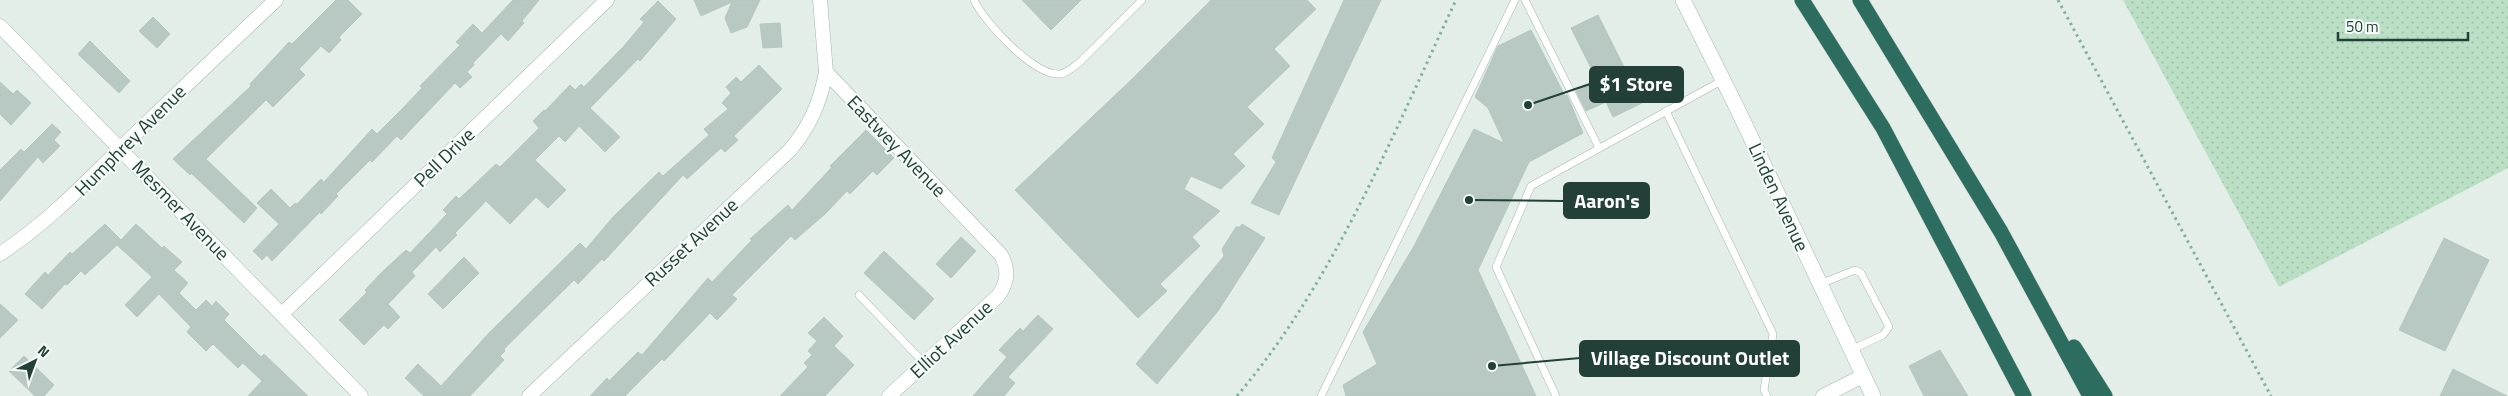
<svg xmlns="http://www.w3.org/2000/svg" width="2508" height="396" font-family="'Titillium Web',sans-serif">
  <style>
    .grass { fill: url(#grass-dots) }
    .building { fill: #b8c8c2; stroke: #b5c8c0 }
    .lines { fill: none; stroke-linecap: round; stroke-linejoin: round }
    .lane-casing { stroke: #a5b6b0; stroke-width: 8 }
    .street-casing { stroke: #a5b6b0; stroke-width: 15 }
    .secondary-casing { stroke: #a1bab1; stroke-width: 16 }
    .highway-casing { stroke: #c1cac7; stroke-width: 16 }
    .path { stroke: #82b2a3; stroke-width: 3; stroke-dasharray: 2.5 4; stroke-linecap: butt }
    .lane { stroke: #fff; stroke-width: 7 }
    .street { stroke: #fff; stroke-width: 14 }
    .secondary { stroke: #fff; stroke-width: 15 }
    .highway { stroke: #2c6d5f; stroke-width: 15 }
    .labels { text-anchor: middle; stroke-width: 4; stroke-linejoin: round; paint-order: stroke }
    .street-label { font-size: 19px; fill: #224037; stroke: #f4faf7 }
    .leader { fill: none; stroke: #224037; stroke-width: 2 }
    .callout-dot { fill: #224037; stroke: #f4faf7; stroke-width: 2 }
    .callout { fill: #224037; stroke: #224037; stroke-width: 2 }
    .callout-label { font-size: 20px; text-anchor: middle; font-weight: bold; fill: #fff }
  </style>
  <defs>
    <pattern id="grass-dots" width="8" height="8" patternUnits="userSpaceOnUse" patternTransform="scale(1.25)"><rect width="8" height="8" fill="#bbdfc5"/><path d="M2 2h.1M6 6h.1" fill="none" stroke="#a0c0aa" stroke-width="1.8" stroke-linecap="round"/></pattern>
  </defs>
  <rect width="100%" height="100%" fill="#e3eee9"/>
  <polygon class="grass" points="2123,0 2508,0 2508,168 2279,287"/>
  <g class="building">
    <polygon points="336,0 348,0 362,14 339,37 341,40 329,53 321,46 299,69 305,75 273,107 266,100 206,159 257,208 244,223 191,173 190,175 173,159 251,86 250,84 289,42 292,44"/>
    <polygon points="513,0 539,0 522,21 524,23 508,41 501,34 473,63 474,65 467,72 472,77 460,88 455,83 401,140 397,136 372,162 370,160 336,194 338,196 321,214 320,212 272,261 267,255 262,260 253,251 279,224 257,203 271,189 290,208 295,203 297,204 321,179 324,182 372,129 377,134 403,108 422,88 420,86 460,45 456,42 473,24 482,33"/>
    <polygon points="694,0 760,0 747,27 731,33 725,18 732,2 701,16"/>
    <polygon points="1022,0 1081,0 1051,30"/>
    <polygon points="1211,0 1307,0 1316,9 1274,49 1290,66 1247,107 1264,124 1233,154 1245,166 1221,189 1191,176 1184,189 1220,211 1192,237 1200,246 1160,284 1167,291 1138,318 1015,190 1130,81"/>
    <polygon points="1344,0 1381,0 1279,215 1251,203 1276,162 1272,158"/>
    <polygon points="658,1 676,19 640,61 638,59 590,108 620,137 605,152 579,126 565,142 559,136 535,160 566,190 548,208 536,197 510,224 486,201 455,233 457,235 440,252 436,247 412,272 415,276 388,304 400,317 388,329 384,325 364,345 339,320 367,292 365,290 382,272 406,250 410,253 447,214 443,210 456,196 459,199 496,164 500,167 539,128 533,121 544,110 545,111 570,85 575,90 581,84 584,87 624,46 644,22 640,19"/>
    <polygon points="1598,15 1642,103 1613,117 1606,102 1586,111 1576,91 1597,80 1571,28"/>
    <polygon points="153,17 170,34 157,48 139,31"/>
    <polygon points="780,23 782,47 763,48 760,24"/>
    <polygon points="1531,30 1565,96 1567,95 1583,133 1529,162 1478,270 1536,396 1346,396 1343,385 1377,364 1363,332 1414,246 1474,129 1504,143 1488,108 1475,97 1498,46"/>
    <polygon points="90,41 130,81 119,93 78,54"/>
    <polygon points="759,65 782,89 734,136 738,140 725,152 721,148 687,179 683,175 604,261 602,259 578,284 574,280 504,349 505,351 500,356 504,360 470,396 424,396 405,378 418,364 441,386 488,334 580,243 586,249 613,217 659,172 663,176 709,135 704,129 728,109 722,103 731,93 726,87 736,77 741,82"/>
    <polygon points="0,82 13,94 17,90 31,103 11,125 0,114"/>
    <polygon points="52,124 61,132 54,140 60,146 43,163 38,157 0,201 0,170 21,149 24,152"/>
    <polygon points="866,130 894,158 877,175 873,171 850,194 847,191 825,214 795,240 791,236 732,295 737,299 717,320 710,313 664,361 662,359 625,396 590,396 607,378 609,381 638,352 642,355 708,278 712,282 752,240 750,239 788,205 792,210 832,167 830,166"/>
    <polygon points="105,224 121,240 136,224 162,248 164,246 182,262 174,270 188,283 179,293 196,310 206,300 212,306 216,301 229,314 224,320 261,357 264,354 308,396 248,396 262,381 243,363 238,368 213,344 206,351 187,332 191,327 159,294 137,317 125,305 152,277 117,245 85,275 81,271 67,285 65,284 42,309 25,294 45,272 48,275 70,252 72,254"/>
    <polygon points="1242,224 1265,238 1218,311 1157,384 1136,364 1224,256 1222,249 1236,227 1240,227"/>
    <polygon points="961,237 976,251 951,278 936,264"/>
    <polygon points="2444,238 2489,260 2445,351 2399,330"/>
    <polygon points="884,251 934,299 914,320 864,273"/>
    <polygon points="464,257 479,273 443,309 428,294"/>
    <polygon points="0,304 18,320 0,338"/>
    <polygon points="1038,315 1053,329 1008,377 1015,383 1004,396 973,396 1007,357 999,350 1020,328 1023,331"/>
    <polygon points="824,317 843,336 834,346 854,365 825,396 780,396 808,367 804,363 812,355 808,351 817,341 808,333"/>
    <polygon points="1940,350 1968,396 1924,396 1909,366"/>
    <polygon points="24,356 54,385 44,396 35,396 9,371"/>
    <polygon points="2453,369 2507,396 2440,396"/>
  </g>
  <g class="lines">
    <defs>
      <g id="lane">
        <path d="M974 0C984 22 1034 76 1060 74 1068 73 1074 66 1080 62L1142 0"/>
        <polyline points="1525,0 1599,148"/>
        <polyline points="1666,111 1773,334 1764,390 1767,396"/>
        <polyline points="1820,284 1855,270 1861,273 1889,327 1883,335 1851,350"/>
        <polyline points="859,295 925,364"/>
        <polyline points="1321,396 1515,0"/>
        <polyline points="1556,396 1496,267 1531,186 1723,80"/>
      </g>
      <g id="street">
        <path d="M820 0 826 72 1001 255C1009 270 1008 282 998 296L889 396"/>
        <polyline points="0,26 361,396"/>
        <path d="M0 254C51 220 87 181 130 139 179 92 227 46 276 0"/>
        <polyline points="282,314 607,0"/>
        <path d="M529 396 790 150C810 126 820 103 826 72"/>
        <polyline points="1823,396 1863,376"/>
      </g>
      <polyline id="secondary" points="1683,0 1737,108 1873,396"/>
      <g id="highway">
        <polyline points="1802,0 1883,128 2024,396"/>
        <polyline points="1860,0 2001,232 2090,396"/>
        <polyline points="2074,347 2105,396"/>
      </g>
    </defs>
    <use href="#lane" class="lane-casing"/>
    <use href="#street" class="street-casing"/>
    <use href="#secondary" class="secondary-casing"/>
    <use href="#highway" class="highway-casing"/>
    <g class="path">
      <polyline points="2058,0 2271,396"/>
      <path d="M1237 396C1335 280 1392 136 1456 0"/>
    </g>
    <use href="#lane" class="lane"/>
    <use href="#street" class="street"/>
    <use href="#secondary" class="secondary"/>
    <use href="#highway" class="highway"/>
  </g>
  <g class="labels">
    <g class="street-label">
      <text transform="translate(130 140) rotate(-45)" y="7">Humphrey Avenue</text>
      <text transform="translate(897 146) rotate(46)" y="7">Eastwey Avenue</text>
      <text transform="translate(444 157) rotate(-44)" y="7">Pell Drive</text>
      <text transform="translate(1779 197) rotate(65)" y="7">Linden Avenue</text>
      <text transform="translate(181 210) rotate(46)" y="7">Mesmer Avenue</text>
      <text transform="translate(691 242) rotate(-43)" y="7">Russet Avenue</text>
      <text transform="translate(951 339) rotate(-43)" y="7">Elliot Avenue</text>
    </g>
  </g>
  <path class="leader" d="M1528 105L1590 84M1469 200L1564 201M1492 366L1580 358"/>
  <g class="callout-dot">
    <circle cx="1528" cy="105" r="5"/>
    <circle cx="1469" cy="200" r="5"/>
    <circle cx="1492" cy="366" r="5"/>
  </g>
  <g class="callout">
    <rect x="1590" y="67" width="93" height="35" rx="5"/>
    <rect x="1564" y="183" width="85" height="35" rx="5"/>
    <rect x="1580" y="341" width="219" height="35" rx="5"/>
  </g>
  <g class="callout-label">
    <text x="1636" y="91">$1 Store</text>
    <text x="1607" y="208">Aaron's</text>
    <text x="1690" y="365">Village Discount Outlet</text>
  </g>
  <g transform="translate(35 361) rotate(42)" stroke="#f4faf7" stroke-width="4" paint-order="stroke">
  <path d="M0-4L9 19L0 12L-9 19Z" fill="#224037"/>
  <text y="-8" font-size="14" font-weight="bold" text-anchor="middle" fill="#224037">N</text>
  </g>
  <path d="M2338 32v8h130v-8" fill="none" stroke="#224037" stroke-width="2.5"/>
  <text x="2346" y="32" font-size="15" fill="#224037" stroke="#f4faf7" stroke-width="4" paint-order="stroke">50 m</text>
</svg>
